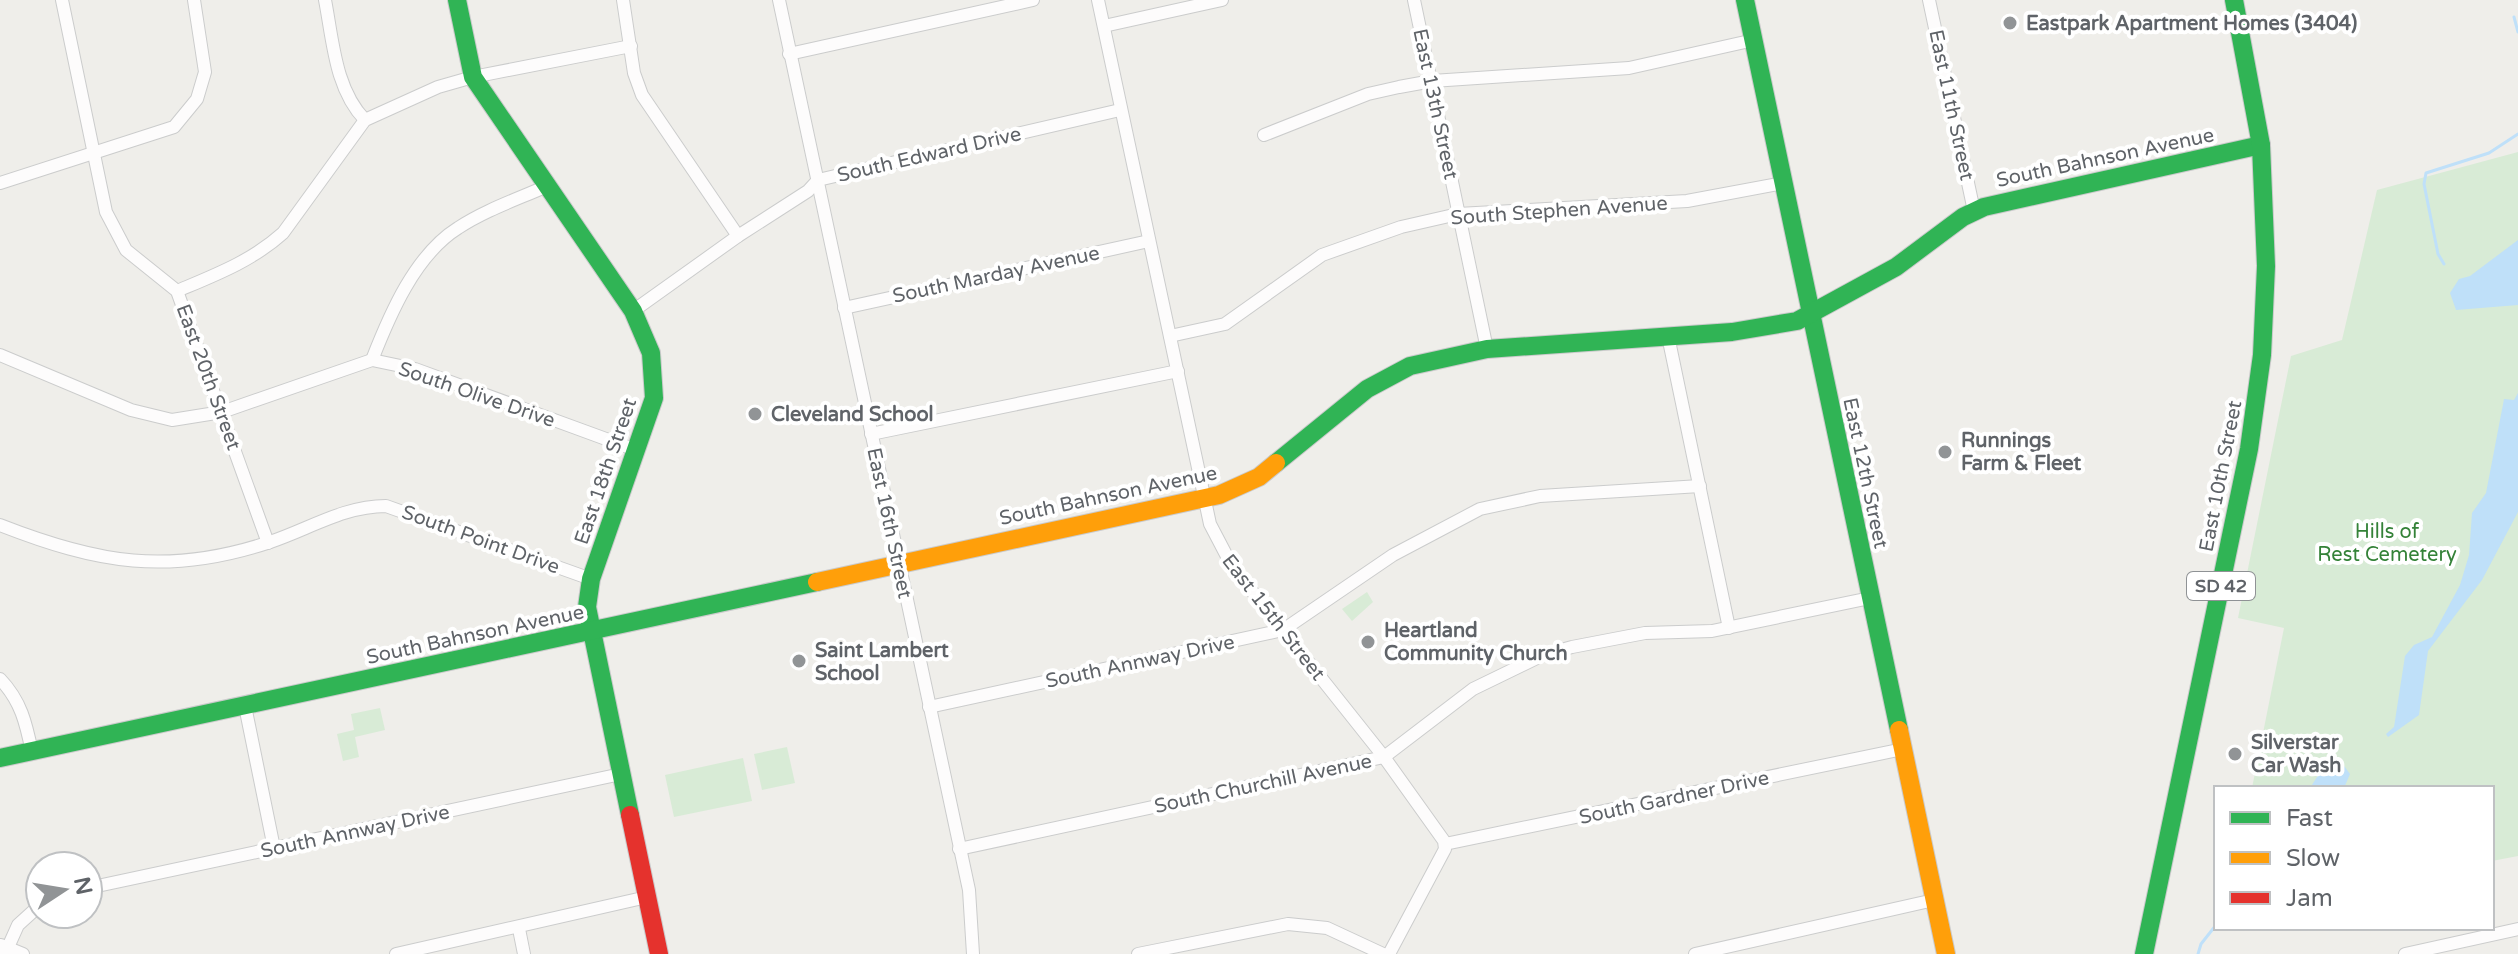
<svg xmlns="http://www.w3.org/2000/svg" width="2518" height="954" font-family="'Varela Round',sans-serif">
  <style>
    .green { fill: #d8ebd6 }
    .water { fill: #bfe0f9 }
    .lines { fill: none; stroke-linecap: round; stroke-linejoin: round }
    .stream { stroke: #bfe0f9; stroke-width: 3 }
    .street-casing { stroke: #cbcccc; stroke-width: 14 }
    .fast-casing { stroke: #cacacb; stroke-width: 20 }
    .slow-casing { stroke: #cacacb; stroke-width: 20 }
    .jam-casing { stroke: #cacacb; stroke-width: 20 }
    .street { stroke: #fdfcfc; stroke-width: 12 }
    .fast { stroke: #30b455; stroke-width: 18 }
    .slow { stroke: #ff9f0a; stroke-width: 18 }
    .jam { stroke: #e5322d; stroke-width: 18 }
    .poi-dot { fill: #919496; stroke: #fff; stroke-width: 3 }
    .labels { text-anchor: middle; stroke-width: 8; stroke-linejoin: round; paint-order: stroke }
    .shield { fill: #fff; stroke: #8f9295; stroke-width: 2 }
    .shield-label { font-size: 18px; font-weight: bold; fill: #5f6368 }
    .poi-label { font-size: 20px; font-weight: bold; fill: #5f6368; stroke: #fff; text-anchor: start }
    .street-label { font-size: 20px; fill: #5f6368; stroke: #fff }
    .park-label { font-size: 20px; fill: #348238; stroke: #fff }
  </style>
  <rect width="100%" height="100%" fill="#efeeea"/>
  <g class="green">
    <polygon points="2518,152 2518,856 2492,861 2492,788 2252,788 2284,628 2238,618 2291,356 2342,340 2377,190"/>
    <polygon points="1367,592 1373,602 1352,621 1342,609"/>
    <polygon points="380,708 385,730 355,737 359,757 343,761 337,734 354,730 351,714"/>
    <polygon points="787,747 795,783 762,790 754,754"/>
    <polygon points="743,758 752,801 674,817 665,775"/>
  </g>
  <g class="water">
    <polygon points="2518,240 2518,305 2456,310 2450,293 2459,279 2470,276"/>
    <polygon points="2518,393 2518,512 2482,580 2428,651 2419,715 2388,737 2386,734 2394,727 2405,656 2414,645 2432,637 2460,585 2469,555 2472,513 2486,493 2504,399 2514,400"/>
    <polygon points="2339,759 2350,774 2344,788 2310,788 2328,760"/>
  </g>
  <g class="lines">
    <g class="stream">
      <polyline points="2514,17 2518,32"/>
      <polyline points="2444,264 2438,254 2424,184 2426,173 2489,153 2518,134"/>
      <polyline points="2198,954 2201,944 2216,925"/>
    </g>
    <defs>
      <g id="street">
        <polyline points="62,0 106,212 126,250 177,291 268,543"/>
        <path d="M325 0C333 41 335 89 365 120"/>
        <polyline points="623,0 634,73 642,95 738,236"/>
        <polyline points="779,0 969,890 973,954"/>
        <polyline points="1098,0 1210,524 1232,566 1384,757 1444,841 1445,849 1389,954"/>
        <polyline points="1414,0 1487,349"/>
        <polyline points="1929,0 1974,211"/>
        <polyline points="1104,26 1222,0"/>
        <polyline points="789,54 1033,0"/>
        <polyline points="1264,135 1368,94 1399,87 1432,81 1629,68 1754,40"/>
        <polyline points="0,183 174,127 197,99 205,72 194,0"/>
        <path d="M177 291C215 275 252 261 283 233L365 120 438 87 473 77 631 46"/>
        <polyline points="844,308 1149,241"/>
        <polyline points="633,311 738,236 808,191 818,180 1120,110"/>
        <polyline points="1170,336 1225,324 1322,255 1401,227 1458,214 1687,201 1783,183"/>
        <polyline points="1668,336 1729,628"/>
        <polyline points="0,355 131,410 172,420 222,412 372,360 415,369 636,450"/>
        <path d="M372 360C390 314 415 255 458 228 485 210 518 199 547 186"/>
        <polyline points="871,434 1178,371"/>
        <path d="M0 525C97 563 168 576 270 542 309 529 344 506 386 506L591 579"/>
        <path d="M0 679C21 701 26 723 32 752"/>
        <polyline points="245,706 274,848"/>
        <polyline points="929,707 1283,630 1393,555 1480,509 1540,496 1700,486"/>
        <polyline points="1445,844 1903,749"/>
        <polyline points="959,849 1384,757 1473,689 1543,655 1572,647 1645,633 1712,631 1870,598"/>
        <polyline points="88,888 621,774"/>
        <polyline points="519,929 524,954"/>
        <polyline points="1,945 23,954"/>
        <polyline points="5,954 18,925 40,905"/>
        <polyline points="396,954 647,897"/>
        <polyline points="1138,954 1288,924 1327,928 1383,954"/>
        <polyline points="1695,954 1934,900"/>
        <polyline points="2405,954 2518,929"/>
      </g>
      <g id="fast">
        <polyline points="457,0 473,77 633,311 651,353 654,398 591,579 587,607 630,815"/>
        <polyline points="1745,0 1899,730"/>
        <polyline points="1276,463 1367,389 1410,366 1487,349 1732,332 1797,321 1896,267 1963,217 1984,207 2261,145"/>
        <polyline points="0,758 817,582"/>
        <polyline points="2144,954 2249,449 2262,355 2266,266 2261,145 2234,0"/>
      </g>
      <g id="slow">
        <polyline points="817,582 1219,495 1259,477 1276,463"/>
        <polyline points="1899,730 1946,954"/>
      </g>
      <polyline id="jam" points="630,815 659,954"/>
    </defs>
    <use href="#street" class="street-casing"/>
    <use href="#fast" class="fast-casing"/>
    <use href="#slow" class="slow-casing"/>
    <use href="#jam" class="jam-casing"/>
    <use href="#street" class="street"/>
    <use href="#fast" class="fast"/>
    <use href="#slow" class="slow"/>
    <use href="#jam" class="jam"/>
  </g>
  <g class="poi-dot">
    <circle cx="2010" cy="23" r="8"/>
    <circle cx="755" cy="414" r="8"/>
    <circle cx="1945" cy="452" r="8"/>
    <circle cx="1368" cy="642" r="8"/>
    <circle cx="799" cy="661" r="8"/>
    <circle cx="2235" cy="754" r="8"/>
  </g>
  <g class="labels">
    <rect class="shield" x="2187" y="572" width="68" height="28" rx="6"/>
    <g class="shield-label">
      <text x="2221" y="592">SD 42</text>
    </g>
    <g class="poi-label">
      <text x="2026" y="30">Eastpark Apartment Homes (3404)</text>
      <text x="771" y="421">Cleveland School</text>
      <text x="1961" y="447">Runnings<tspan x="1961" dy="23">Farm &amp; Fleet</tspan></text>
      <text x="1384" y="637">Heartland<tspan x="1384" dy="23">Community Church</tspan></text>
      <text x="815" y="657">Saint Lambert<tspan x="815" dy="23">School</tspan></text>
      <text x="2251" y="749">Silverstar<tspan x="2251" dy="23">Car Wash</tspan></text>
    </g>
    <g class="street-label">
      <text transform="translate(1436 104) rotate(78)" y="7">East 13th Street</text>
      <text transform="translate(1952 105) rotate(78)" y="7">East 11th Street</text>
      <text transform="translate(929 154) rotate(-13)" y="7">South Edward Drive</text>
      <text transform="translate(2105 157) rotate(-12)" y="7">South Bahnson Avenue</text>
      <text transform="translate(1559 210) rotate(-4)" y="7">South Stephen Avenue</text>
      <text transform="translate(996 274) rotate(-12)" y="7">South Marday Avenue</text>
      <text transform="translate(209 377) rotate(70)" y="7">East 20th Street</text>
      <text transform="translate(477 394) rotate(19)" y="7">South Olive Drive</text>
      <text transform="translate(605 471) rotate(-71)" y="7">East 18th Street</text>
      <text transform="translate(1866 473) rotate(78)" y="7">East 12th Street</text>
      <text transform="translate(2220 476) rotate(-79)" y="7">East 10th Street</text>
      <text transform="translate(1108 495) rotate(-12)" y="7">South Bahnson Avenue</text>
      <text transform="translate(890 523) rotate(78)" y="7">East 16th Street</text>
      <text transform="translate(481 539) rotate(20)" y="7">South Point Drive</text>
      <text transform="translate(1274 617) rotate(52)" y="7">East 15th Street</text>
      <text transform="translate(475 634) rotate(-12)" y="7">South Bahnson Avenue</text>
      <text transform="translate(1140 661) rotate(-12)" y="7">South Annway Drive</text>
      <text transform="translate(1263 783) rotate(-12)" y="7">South Churchill Avenue</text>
      <text transform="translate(1674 797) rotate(-12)" y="7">South Gardner Drive</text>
      <text transform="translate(355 831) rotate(-12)" y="7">South Annway Drive</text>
    </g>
    <g class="park-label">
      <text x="2387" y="538">Hills of<tspan x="2387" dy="23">Rest Cemetery</tspan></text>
    </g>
  </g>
  <rect x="2214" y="786" width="280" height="144" fill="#ffffff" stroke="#bfc1c3" stroke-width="2"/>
  <rect x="2230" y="812" width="40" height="12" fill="#30b455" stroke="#bfc1c3" stroke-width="2"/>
  <text x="2286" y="826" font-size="24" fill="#5f6368">Fast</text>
  <rect x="2230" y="852" width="40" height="12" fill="#ff9f0a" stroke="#bfc1c3" stroke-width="2"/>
  <text x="2286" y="866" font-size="24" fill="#5f6368">Slow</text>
  <rect x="2230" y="892" width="40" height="12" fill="#e5322d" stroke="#bfc1c3" stroke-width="2"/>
  <text x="2286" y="906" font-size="24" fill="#5f6368">Jam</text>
  <g transform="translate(64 890) rotate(78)"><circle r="38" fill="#ffffff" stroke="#bfc1c3" stroke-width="2"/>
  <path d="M0-6L14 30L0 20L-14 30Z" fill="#919496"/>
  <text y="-12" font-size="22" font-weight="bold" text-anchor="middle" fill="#5f6368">N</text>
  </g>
</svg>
